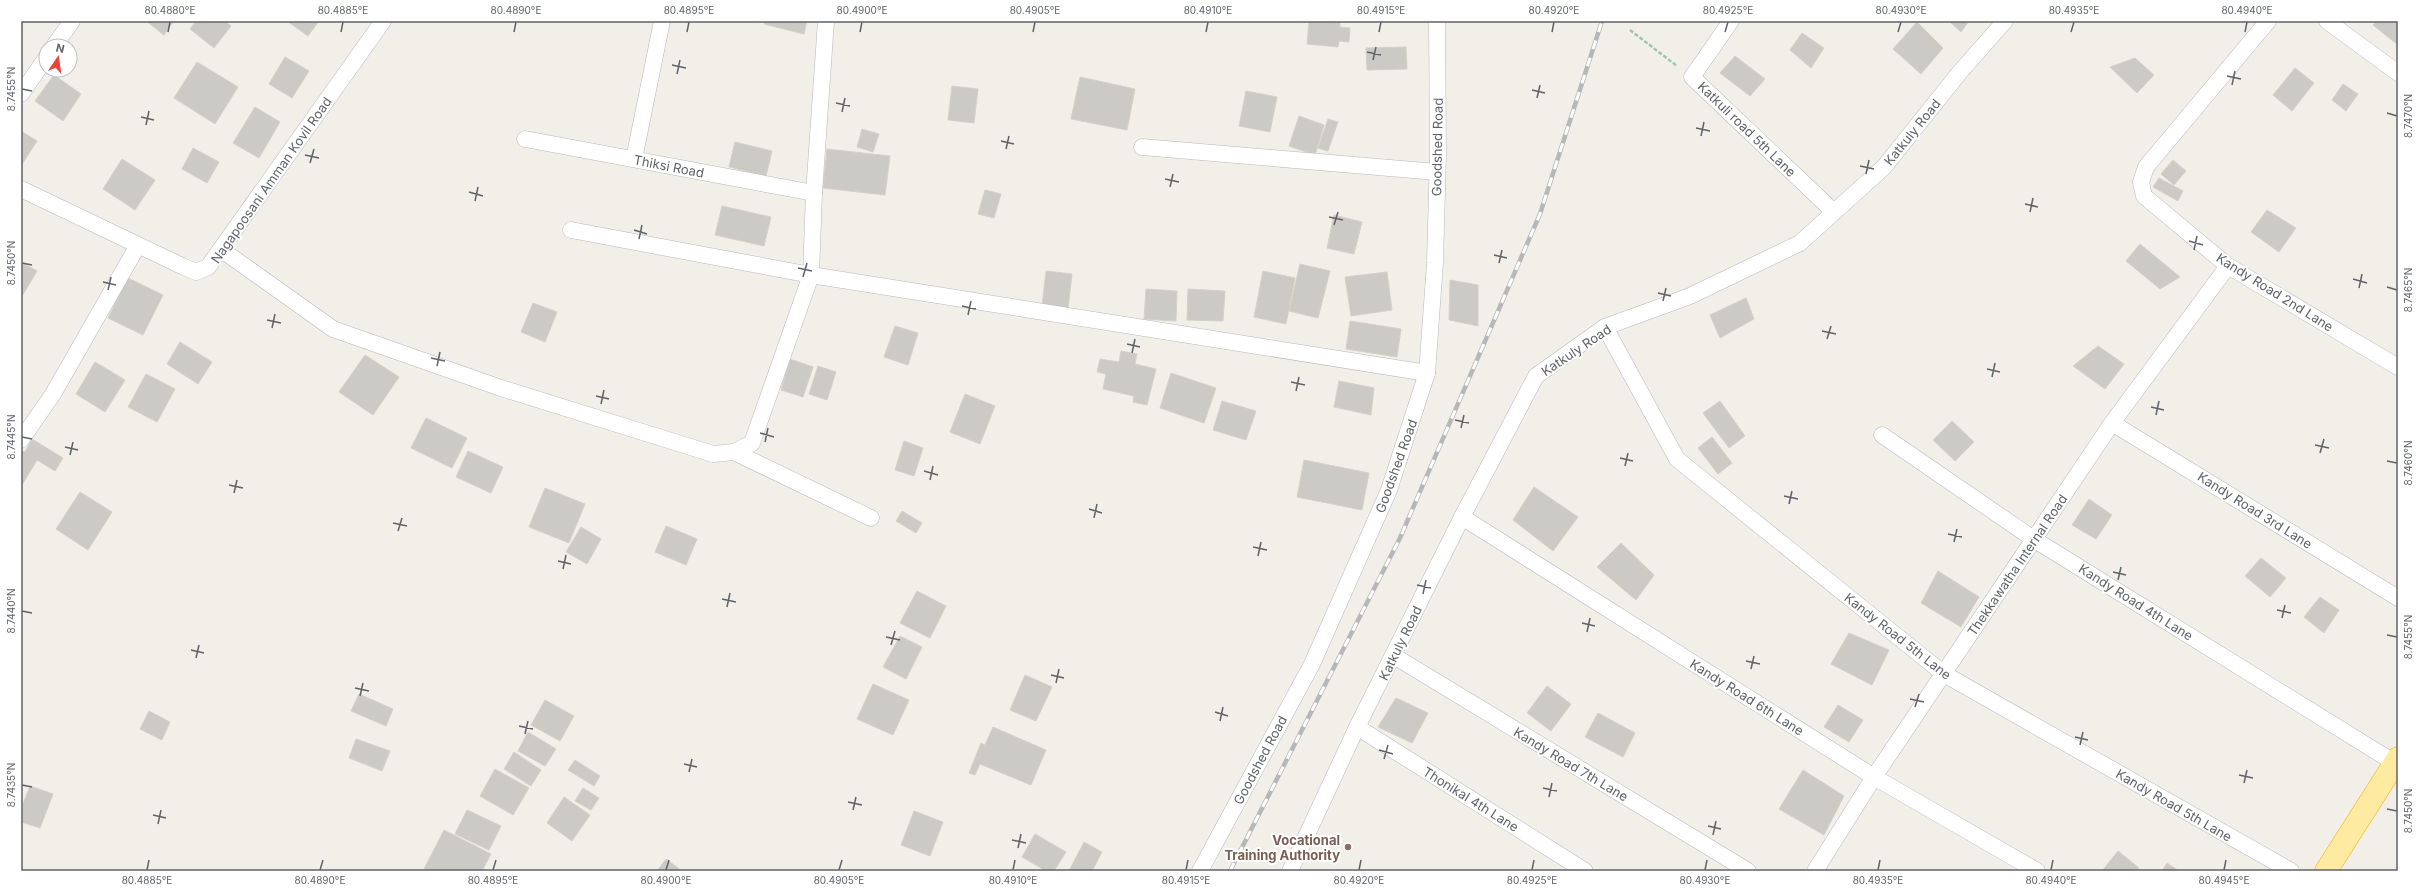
<svg xmlns="http://www.w3.org/2000/svg" width="2419" height="892" font-family="Inter,sans-serif">
  <style>
    .building { fill: #cccac5; stroke: #d6d1c6 }
    .lines { fill: none; stroke-linecap: round; stroke-linejoin: round }
    .minor-casing { stroke: #b5b8bc; stroke-width: 17 }
    .trunk-casing { stroke: #f9ab00; stroke-width: 23 }
    .path { stroke: #9cc7a9; stroke-width: 2.5; stroke-dasharray: 4 2; stroke-linecap: butt }
    .minor { stroke: #fff; stroke-width: 16 }
    .trunk { stroke: #feeaa1; stroke-width: 22 }
    .rail-casing { stroke: #b6b7b8; stroke-width: 4.5 }
    .rail { stroke: #fff; stroke-width: 3; stroke-dasharray: 9; stroke-linecap: butt }
    .ticks { fill: none; stroke: #5f6368; stroke-width: 1.5 }
    .education-dot { fill: #8d6e63; stroke: #fff; stroke-width: 1.5 }
    .labels { text-anchor: middle; stroke-width: 4; stroke-linejoin: round; paint-order: stroke }
    .street-label { font-size: 13px; fill: #5f6368; stroke: #fff }
    .education-label { font-size: 13px; font-weight: bold; fill: #785e54; stroke: #fff; text-anchor: end }
    .neatline { fill: none; stroke: #5f6368; stroke-width: 1.5 }
    .ticks-label { font-size: 10px; text-anchor: middle; fill: #5f6368 }
  </style>
  <rect width="100%" height="100%" fill="#f1efe8"/>
  <g class="building">
    <polygon points="146,21 171,21 173,22 164,35"/>
    <polygon points="196,21 225,21 231,26 214,48 190,29"/>
    <polygon points="287,21 319,21 308,36"/>
    <polygon points="765,21 807,21 804,34 764,24"/>
    <polygon points="1309,21 1340,21 1340,27 1350,28 1349,42 1339,41 1338,47 1307,44"/>
    <polygon points="1949,21 1969,21 1961,32"/>
    <polygon points="2376,21 2398,21 2398,45 2373,25"/>
    <polygon points="1917,22 1943,48 1921,74 1893,49"/>
    <polygon points="1802,33 1824,48 1811,68 1790,50"/>
    <polygon points="1406,47 1407,69 1367,70 1366,48"/>
    <polygon points="1735,56 1765,79 1750,96 1720,73"/>
    <polygon points="285,57 309,71 292,98 269,84"/>
    <polygon points="2135,58 2154,75 2137,93 2110,67"/>
    <polygon points="197,62 238,87 215,124 174,98"/>
    <polygon points="2295,68 2314,83 2292,111 2273,95"/>
    <polygon points="54,75 81,94 63,121 35,101"/>
    <polygon points="1080,77 1135,89 1127,130 1071,119"/>
    <polygon points="2343,84 2358,94 2346,111 2332,100"/>
    <polygon points="952,86 978,89 974,123 948,120"/>
    <polygon points="1246,91 1277,97 1270,132 1239,126"/>
    <polygon points="255,107 280,122 259,158 233,143"/>
    <polygon points="1299,116 1324,125 1315,155 1289,146"/>
    <polygon points="1328,119 1338,122 1328,151 1318,148"/>
    <polygon points="862,129 879,134 873,152 857,147"/>
    <polygon points="21,131 37,141 21,166"/>
    <polygon points="735,142 772,151 766,176 729,167"/>
    <polygon points="193,148 219,162 207,183 182,169"/>
    <polygon points="827,149 890,156 885,195 823,188"/>
    <polygon points="122,159 155,180 135,210 103,189"/>
    <polygon points="2173,160 2186,171 2174,185 2161,174"/>
    <polygon points="2159,178 2183,191 2178,201 2153,187"/>
    <polygon points="985,190 1001,194 994,218 978,214"/>
    <polygon points="722,206 771,217 764,246 715,235"/>
    <polygon points="2267,210 2296,228 2279,252 2251,232"/>
    <polygon points="1334,215 1362,222 1354,254 1327,248"/>
    <polygon points="2140,244 2180,277 2160,289 2126,261"/>
    <polygon points="21,262 37,271 21,298"/>
    <polygon points="1300,264 1330,271 1318,318 1289,311"/>
    <polygon points="1046,271 1072,274 1068,308 1042,306"/>
    <polygon points="1263,271 1295,278 1286,324 1254,317"/>
    <polygon points="1387,272 1392,310 1351,316 1345,277"/>
    <polygon points="128,278 163,295 143,335 108,318"/>
    <polygon points="1450,280 1478,285 1478,326 1449,320"/>
    <polygon points="1146,289 1177,291 1176,321 1144,319"/>
    <polygon points="1188,289 1225,291 1223,321 1187,320"/>
    <polygon points="1746,298 1754,319 1720,338 1710,315"/>
    <polygon points="533,303 557,312 545,342 521,332"/>
    <polygon points="1350,321 1401,329 1397,357 1346,349"/>
    <polygon points="895,326 918,333 908,365 884,357"/>
    <polygon points="180,342 212,362 198,384 167,364"/>
    <polygon points="2098,346 2124,364 2105,389 2073,366"/>
    <polygon points="1121,351 1137,354 1135,364 1156,369 1147,405 1133,402 1134,396 1103,389 1106,374 1097,372 1100,359 1119,362"/>
    <polygon points="365,355 399,377 373,415 339,392"/>
    <polygon points="790,359 813,367 803,397 781,390"/>
    <polygon points="95,362 125,380 105,412 76,394"/>
    <polygon points="818,366 836,372 827,400 809,394"/>
    <polygon points="1171,373 1216,388 1204,423 1160,408"/>
    <polygon points="146,374 175,389 157,422 128,407"/>
    <polygon points="1339,381 1374,388 1371,415 1334,407"/>
    <polygon points="965,394 995,406 980,444 950,432"/>
    <polygon points="1222,401 1256,411 1246,440 1213,430"/>
    <polygon points="1720,401 1745,436 1729,448 1703,413"/>
    <polygon points="426,418 467,438 452,468 411,448"/>
    <polygon points="1952,421 1974,442 1955,461 1933,440"/>
    <polygon points="1712,437 1732,463 1718,474 1698,448"/>
    <polygon points="32,439 63,458 55,471 37,460 22,485 21,451 25,452"/>
    <polygon points="904,441 923,448 914,476 895,470"/>
    <polygon points="468,451 503,467 491,493 456,477"/>
    <polygon points="1304,460 1369,473 1362,510 1297,497"/>
    <polygon points="1534,487 1578,517 1553,551 1513,520"/>
    <polygon points="545,488 585,504 569,543 529,527"/>
    <polygon points="80,492 112,512 88,550 56,529"/>
    <polygon points="2089,499 2112,515 2096,539 2072,525"/>
    <polygon points="902,511 922,523 916,533 896,521"/>
    <polygon points="666,526 697,539 686,565 655,552"/>
    <polygon points="581,527 601,539 587,564 566,552"/>
    <polygon points="1621,543 1654,575 1636,600 1597,567"/>
    <polygon points="2261,558 2286,578 2270,597 2245,576"/>
    <polygon points="1938,571 1979,597 1961,627 1921,603"/>
    <polygon points="917,591 946,606 930,638 900,623"/>
    <polygon points="2320,597 2339,610 2324,633 2304,617"/>
    <polygon points="1849,633 1889,650 1872,685 1831,664"/>
    <polygon points="900,636 922,647 906,679 883,667"/>
    <polygon points="1025,675 1052,687 1036,721 1010,710"/>
    <polygon points="873,684 909,700 893,735 857,719"/>
    <polygon points="1547,686 1571,704 1551,731 1527,713"/>
    <polygon points="359,694 393,709 386,726 351,711"/>
    <polygon points="1396,698 1428,713 1412,743 1378,727"/>
    <polygon points="545,700 574,716 560,741 531,725"/>
    <polygon points="1838,705 1863,720 1849,742 1824,727"/>
    <polygon points="149,711 170,722 162,740 140,729"/>
    <polygon points="1598,713 1635,733 1623,757 1585,737"/>
    <polygon points="993,727 1046,750 1031,785 980,764 975,775 969,773 981,743 985,745"/>
    <polygon points="528,732 556,749 545,766 518,751"/>
    <polygon points="356,739 390,751 382,771 349,758"/>
    <polygon points="514,752 541,770 531,786 504,769"/>
    <polygon points="575,760 600,776 594,786 568,770"/>
    <polygon points="495,769 529,788 513,815 480,796"/>
    <polygon points="1803,770 1844,796 1824,835 1779,809"/>
    <polygon points="30,786 53,794 40,828 21,822 21,809"/>
    <polygon points="583,788 599,798 591,810 575,801"/>
    <polygon points="564,797 590,815 572,841 547,823"/>
    <polygon points="467,810 501,826 489,850 455,834"/>
    <polygon points="914,811 943,822 930,856 901,845"/>
    <polygon points="444,830 491,854 482,871 428,871 424,869"/>
    <polygon points="1035,834 1066,852 1054,871 1046,871 1022,857"/>
    <polygon points="1084,842 1102,852 1092,871 1069,871"/>
    <polygon points="2118,851 2139,868 2136,871 2102,871"/>
    <polygon points="666,859 682,871 657,871"/>
    <polygon points="2167,863 2179,871 2162,871"/>
  </g>
  <g class="lines">
    <defs>
      <g id="minor">
        <polyline points="1731,21 1692,77 1834,212"/>
        <polyline points="2268,21 2146,167 2141,182 2144,196 2228,266 2398,367"/>
        <polyline points="2327,21 2398,73"/>
        <polyline points="54,46 72,21"/>
        <polyline points="21,94 46,58"/>
        <polyline points="525,139 814,193"/>
        <polyline points="1142,147 1437,172"/>
        <polyline points="634,159 662,21"/>
        <polyline points="21,189 184,267 196,272 208,267 383,21"/>
        <polyline points="571,230 811,275 1427,373"/>
        <polyline points="222,250 333,329 501,388 713,454 734,452 752,443 811,275 814,193 826,21"/>
        <polyline points="1605,327 1677,459 1944,674 2291,871"/>
        <polyline points="2112,423 2398,598"/>
        <polyline points="1882,435 2035,540 2395,763"/>
        <polyline points="21,440 53,394 137,247"/>
        <polyline points="734,452 871,518"/>
        <polyline points="1462,517 1874,777 2037,871"/>
        <polyline points="1394,656 1748,871"/>
        <polyline points="1357,727 1585,871"/>
        <polyline points="1200,871 1312,664 1389,490 1427,373 1435,263 1438,155 1437,21"/>
        <polyline points="1290,871 1357,727 1462,517 1536,376 1605,327 1690,296 1800,243 1884,167 1960,72 2005,21"/>
        <polyline points="1815,871 1874,777 2112,423 2228,266"/>
      </g>
      <polyline id="trunk" points="2326,871 2398,758"/>
    </defs>
    <use href="#minor" class="minor-casing"/>
    <use href="#trunk" class="trunk-casing"/>
    <polyline class="path" points="1630,30 1677,66"/>
    <use href="#minor" class="minor"/>
    <use href="#trunk" class="trunk"/>
    <defs>
      <polyline id="rail" points="1230,871 1400,538 1540,214 1602,21"/>
    </defs>
    <use href="#rail" class="rail-casing"/>
    <use href="#rail" class="rail"/>
  </g>
  <path class="ticks" d="M168 32 170 22M341 32 343 22M514 32 516 22M687 32 689 22M860 32 862 22M1033 32 1035 22M1206 32 1208 22M1379 32 1381 22M1552 32 1554 22M1725 32 1728 22M1898 32 1901 22M2071 32 2074 22M2245 32 2247 22M1367 52 1381 55M1373 60 1376 47M672 65 686 68M677 74 680 60M2227 76 2241 79M2232 85 2235 71M22 89 32 91M1532 90 1545 93M1537 98 1540 85M836 103 850 106M842 112 845 98M2387 113 2397 116M141 117 154 120M146 125 149 111M1696 128 1710 131M1701 136 1704 122M1001 141 1014 144M1006 149 1009 136M305 155 319 158M310 163 314 149M1860 166 1874 169M1866 174 1869 160M1165 179 1179 182M1170 187 1173 174M469 192 483 196M475 201 478 187M2025 204 2038 207M2030 212 2033 198M1329 217 1343 220M1334 225 1338 212M634 230 647 234M639 239 642 225M2189 241 2203 245M2194 250 2197 236M1494 255 1507 258M22 263 32 265M1499 263 1502 250M798 268 812 271M803 277 807 263M2353 279 2367 283M103 282 116 285M2387 287 2397 290M2359 288 2362 274M108 290 111 277M1658 293 1671 296M1663 301 1666 288M962 306 976 309M968 315 971 301M267 320 281 323M272 328 275 314M1822 331 1836 334M1827 339 1831 326M1127 344 1140 347M1132 353 1135 339M431 358 445 361M437 366 440 352M1987 369 2000 372M1992 377 1995 363M1291 382 1305 385M1296 391 1299 377M596 396 609 399M601 404 604 390M2151 407 2164 410M2156 415 2159 401M1455 420 1469 423M1461 428 1464 415M760 433 774 437M22 437 32 439M765 442 768 428M2315 445 2329 448M65 447 78 450M2320 453 2324 439M70 455 73 442M1620 458 1633 461M2387 461 2397 463M1625 466 1628 453M924 471 938 475M930 480 933 466M229 485 243 488M234 493 237 480M1784 496 1798 499M1789 504 1792 491M1089 509 1102 513M1094 518 1097 504M393 523 407 526M398 531 402 518M1948 534 1962 537M1954 542 1957 529M1253 547 1267 550M1258 556 1261 542M558 561 571 564M563 569 566 555M2113 572 2126 575M2118 580 2121 567M1417 585 1431 588M1423 594 1426 580M722 599 736 602M727 607 730 593M2277 610 2291 613M22 611 32 613M2282 618 2285 605M1582 623 1595 626M1587 632 1590 618M2387 635 2397 637M886 637 900 640M891 645 895 631M191 650 204 653M196 658 199 645M1746 661 1760 664M1751 669 1754 656M1051 675 1064 678M1056 683 1059 669M355 688 369 691M360 696 363 683M1910 699 1924 702M1915 707 1919 694M1215 712 1228 716M1220 721 1223 707M519 726 533 729M525 734 528 721M2075 737 2088 740M2080 745 2083 732M1379 750 1393 754M1384 759 1388 745M684 764 697 767M689 772 692 759M2239 775 2253 778M2244 783 2247 770M22 785 32 787M1543 788 1557 791M1549 797 1552 783M848 802 862 805M2387 809 2397 811M853 810 856 797M153 815 166 818M158 824 161 810M1708 826 1721 829M1713 835 1716 821M1012 840 1026 843M1018 848 1021 834M147 870 149 860M320 870 323 860M493 870 496 860M666 870 669 860M839 870 842 860M1013 870 1015 860M1186 870 1188 860M1359 870 1361 860M1532 870 1534 860M1705 870 1707 860M1878 870 1880 860M2051 870 2053 860M2224 870 2226 860"/>
  <circle class="education-dot" cx="1348" cy="847" r="4"/>
  <g class="labels">
    <g class="street-label">
      <text transform="translate(1747 129) rotate(44)" y="5">Katkuli road 5th Lane</text>
      <text transform="translate(1912 132) rotate(-51)" y="5">Katkuly Road</text>
      <text transform="translate(1437 147) rotate(-89)" y="5">Goodshed Road</text>
      <text transform="translate(669 166) rotate(11)" y="5">Thiksi Road</text>
      <text transform="translate(271 180) rotate(-55)" y="5">Nagapoosani Amman Kovil Road</text>
      <text transform="translate(2275 292) rotate(32)" y="5">Kandy Road 2nd Lane</text>
      <text transform="translate(1576 350) rotate(-34)" y="5">Katkuly Road</text>
      <text transform="translate(1396 466) rotate(-70)" y="5">Goodshed Road</text>
      <text transform="translate(2255 510) rotate(32)" y="5">Kandy Road 3rd Lane</text>
      <text transform="translate(2017 565) rotate(-56)" y="5">Thekkawatha Internal Road</text>
      <text transform="translate(2136 602) rotate(32)" y="5">Kandy Road 4th Lane</text>
      <text transform="translate(1898 636) rotate(38)" y="5">Kandy Road 5th Lane</text>
      <text transform="translate(1400 643) rotate(-64)" y="5">Katkuly Road</text>
      <text transform="translate(1747 697) rotate(32)" y="5">Kandy Road 6th Lane</text>
      <text transform="translate(1260 760) rotate(-62)" y="5">Goodshed Road</text>
      <text transform="translate(1571 764) rotate(31)" y="5">Kandy Road 7th Lane</text>
      <text transform="translate(1471 799) rotate(32)" y="5">Thonikal 4th Lane</text>
      <text transform="translate(2174 805) rotate(30)" y="5">Kandy Road 5th Lane</text>
    </g>
    <g class="education-label">
      <text x="1340" y="845">Vocational<tspan x="1340" dy="15">Training Authority</tspan></text>
    </g>
  </g>
  <rect width="2419" height="892" fill="none" stroke="#ffffff" stroke-width="44"/>
  <g transform="translate(58 58) rotate(13)"><circle r="19" fill="#ffffff" stroke="#bfc1c3"/>
  <path d="M0-3L7 15L0 10L-7 15Z" fill="#ea4335"/>
  <text y="-6" font-size="11" font-weight="bold" text-anchor="middle" fill="#5f6368">N</text>
  </g>
  <rect x="22" y="22" width="2375" height="848" class="neatline"/>
  <g class="ticks-label">
    <text x="170" y="14">80.4880°E</text>
    <text x="343" y="14">80.4885°E</text>
    <text x="516" y="14">80.4890°E</text>
    <text x="689" y="14">80.4895°E</text>
    <text x="862" y="14">80.4900°E</text>
    <text x="1035" y="14">80.4905°E</text>
    <text x="1208" y="14">80.4910°E</text>
    <text x="1381" y="14">80.4915°E</text>
    <text x="1554" y="14">80.4920°E</text>
    <text x="1728" y="14">80.4925°E</text>
    <text x="1901" y="14">80.4930°E</text>
    <text x="2074" y="14">80.4935°E</text>
    <text x="2247" y="14">80.4940°E</text>
    <text transform="translate(11 89) rotate(-90)" y="4">8.7455°N</text>
    <text transform="translate(2408 116) rotate(-90)" y="4">8.7470°N</text>
    <text transform="translate(11 263) rotate(-90)" y="4">8.7450°N</text>
    <text transform="translate(2408 290) rotate(-90)" y="4">8.7465°N</text>
    <text transform="translate(11 437) rotate(-90)" y="4">8.7445°N</text>
    <text transform="translate(2408 463) rotate(-90)" y="4">8.7460°N</text>
    <text transform="translate(11 611) rotate(-90)" y="4">8.7440°N</text>
    <text transform="translate(2408 637) rotate(-90)" y="4">8.7455°N</text>
    <text transform="translate(11 785) rotate(-90)" y="4">8.7435°N</text>
    <text transform="translate(2408 811) rotate(-90)" y="4">8.7450°N</text>
    <text x="147" y="884">80.4885°E</text>
    <text x="320" y="884">80.4890°E</text>
    <text x="493" y="884">80.4895°E</text>
    <text x="666" y="884">80.4900°E</text>
    <text x="839" y="884">80.4905°E</text>
    <text x="1013" y="884">80.4910°E</text>
    <text x="1186" y="884">80.4915°E</text>
    <text x="1359" y="884">80.4920°E</text>
    <text x="1532" y="884">80.4925°E</text>
    <text x="1705" y="884">80.4930°E</text>
    <text x="1878" y="884">80.4935°E</text>
    <text x="2051" y="884">80.4940°E</text>
    <text x="2224" y="884">80.4945°E</text>
  </g>
</svg>
